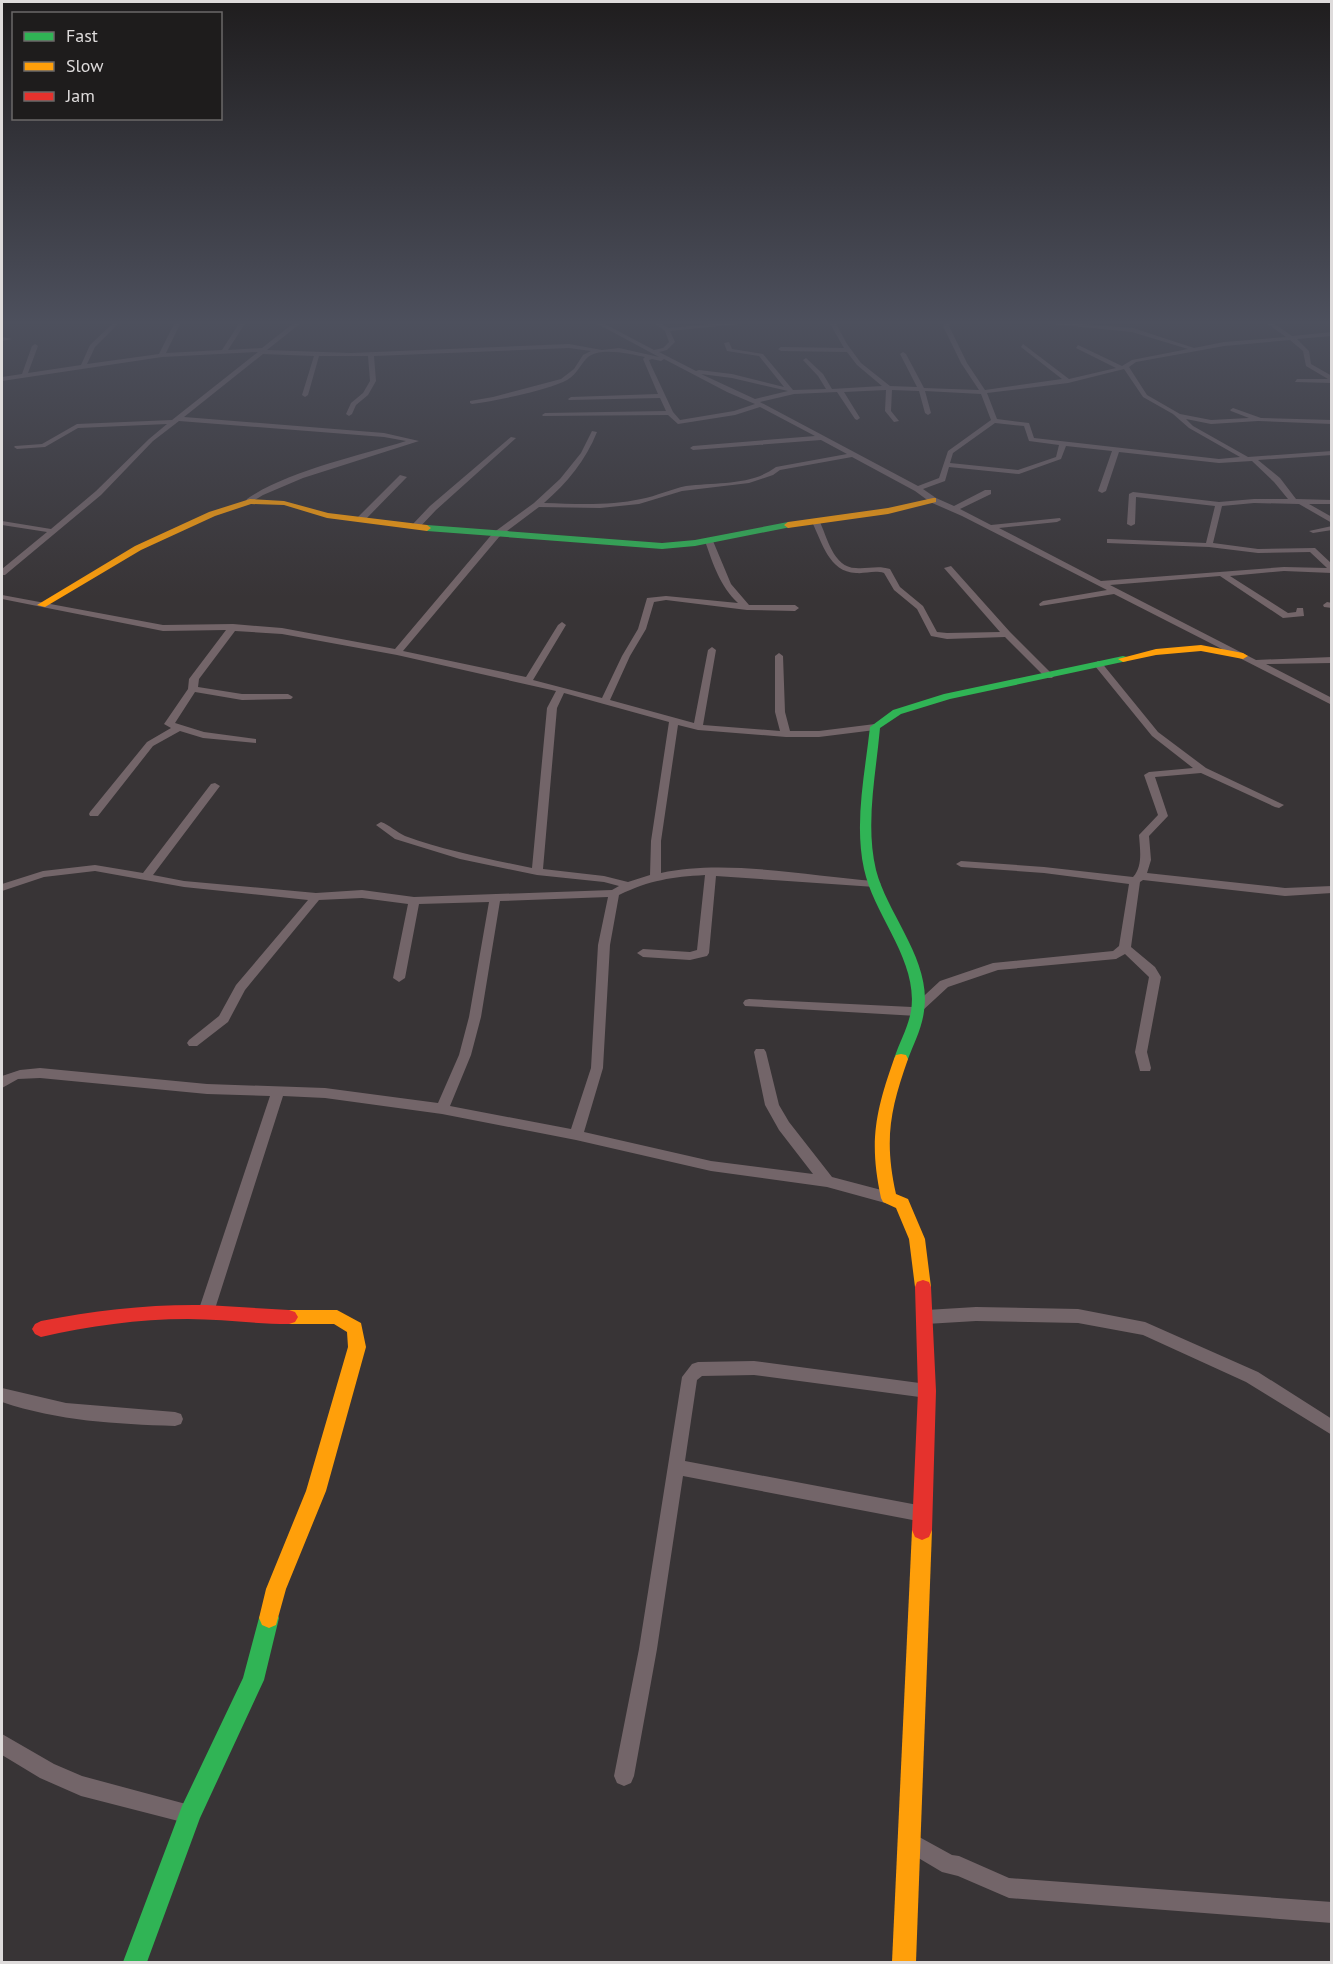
<svg xmlns="http://www.w3.org/2000/svg" width="1333" height="1964" font-family="'PT Sans',sans-serif">
  <style>
    .lines { fill: none; stroke-linecap: round; stroke-linejoin: round }
    .street { fill: #736569; fill-rule: evenodd }
    .fast { fill: #30b455; fill-rule: evenodd }
    .slow { fill: #ff9f0a; fill-rule: evenodd }
    .jam { fill: #e5322d; fill-rule: evenodd }
  </style>
  <rect width="100%" height="100%" fill="#383436"/>
  <g class="lines">
    <g class="street">
      <path d="M114 322H120L95 347 87 364 159 354 175 322H181L166 353 222 350 240 322H246L228 350 262 348 295 322H302L267 350 351 353 569 344 602 350 619 348 659 357 594 322H601L654 350 663 348 669 342 665 331 653 322H660L668 328 736 322H759L670 331 675 342 667 350 659 352 696 371 699 370 732 374 784 387 759 356 727 351 724 343 729 342 732 349 763 354 793 390 826 389 818 376 803 360 806 358 823 374 832 389 882 386 857 365 847 352 781 351 778 349 781 347 844 348 829 322H835L847 344 861 363 890 386 917 387 900 354 903 352 906 354 924 388 979 390 961 363 943 326 946 322H952L949 326 967 363 985 390 1062 379 1021 347 1023 344 1069 379 1116 368 1076 348 1078 345 1122 366 1132 360 1188 349 1132 332 1032 322H1057L1133 328 1194 348 1224 342 1286 337 1265 322H1272L1292 336 1332 332V336L1297 339 1309 351 1311 364 1332 376V383L1295 382 1297 379H1328L1306 366 1303 351 1290 340 1224 346 1136 362 1129 367 1147 395 1180 414 1211 420 1249 418 1231 411 1230 410 1233 408 1261 418 1332 420V424L1258 421 1211 424 1186 419 1193 426 1248 457 1332 451V455L1258 460 1280 478 1296 499 1332 500V504H1309L1332 517V523L1299 504 1254 503 1222 506 1213 543 1258 549 1315 548 1332 564V573L1284 571 1230 576 1288 613 1296 612 1297 608H1303L1304 616 1283 618 1220 576 1110 585 1256 660 1332 657V663L1266 664 1332 698V705L1114 594 1040 606 1039 604 1043 601 1107 590 962 516 930 502 915 491 852 457 780 470 773 475 749 483 682 491 639 504 600 508 539 507 499 537 403 651 526 677 558 625 562 622 566 625 533 680 602 698 622 656 638 629 647 598 666 596 738 603C720 586 713 564 705 541L709 539 713 541 731 584 749 605H795L799 608 795 611 747 610 666 600 654 602 646 629 630 656 610 700 694 723 708 650 712 647 716 650 703 725 780 731 775 712V656L779 653 783 656 785 712 790 731H819L875 724 880 727 875 730 819 737H786L698 730 678 725 661 841V873C726 859 808 876 875 881L881 884 875 887 716 876 709 953 707 956 690 960 643 957 637 953 643 949 690 952 697 950 705 875C672 877 650 880 619 895L610 945 603 1068 584 1132 711 1161 813 1174 779 1130 765 1105 754 1052 756 1049H764L766 1052 779 1105 789 1122 832 1177 889 1192 894 1194 896 1198 894 1202 889 1204 827 1187 711 1171 576 1140 442 1114 325 1098 283 1096 214 1312 211 1317 206 1319 201 1317 198 1312 270 1096 207 1094 40 1078 18 1079 2 1088V1076L20 1070 40 1068 207 1084 325 1088 438 1103 459 1055 469 1017 489 902 419 904 405 978 399 982 393 978 408 904 362 898 319 900 245 990 228 1022 197 1046H189L187 1043 189 1040 219 1016 236 985 308 900 184 887 95 871 44 877 2 891V884L43 871 95 865 143 873 211 784 215 783 220 786 153 875 184 881 316 893 362 890 414 897 612 890 619 886 604 882 537 875 460 859 395 839 376 825 381 822C390 825 396 832 405 836 446 851 489 859 532 868L547 708 556 691 397 655 282 634 235 631 199 679 198 687 242 694H288L293 697 291 699 242 700 195 692 175 723 204 732 256 739V743L203 738 180 731 153 746 98 816H90L89 814 90 812 147 742 171 728 164 724 188 689 189 679 226 630 163 631 2 599V595L163 625 233 624 282 628 395 649 493 533 534 503 560 479 581 453 592 431 597 432C586 460 567 483 544 503 576 504 610 506 641 499 657 496 671 489 686 486 716 482 751 486 776 467L847 454 821 440 693 450 690 448 693 446 815 436 760 407 735 415 678 424 668 415 543 416 542 415 545 413 666 411 660 398 569 400 568 399 571 397 658 394 643 359 645 357C630 354 598 346 586 359 579 367 575 377 563 382 539 392 499 400 472 404L470 403V401L493 397 561 379 574 369 583 355 591 351 569 348 374 356 376 381 368 395 356 405 352 414 349 416 346 414 351 403 363 393 370 381 368 356H319L308 395 305 397 302 395 314 356 263 354 184 417 384 433 419 441 303 478 263 495 250 503 246 501 247 499C287 471 359 456 406 441L384 437 179 421 153 441 101 495 5 575H2V569L47 532 2 525V521L51 529 96 491 149 439 167 424 78 428 45 447 17 449 14 447 15 446 42 444 77 424 172 420 258 352 162 357 2 381V377L22 374 32 346 35 344 38 346 28 373 81 365 90 345ZM652 359 661 361 664 359 727 392 755 404 734 411 680 420 673 412 651 365 649 360ZM1124 369 1143 397 1173 414 1189 428 1240 457 1219 459 1034 438 1029 423 997 419 987 393 1068 383ZM701 374 732 378 788 391 755 399ZM886 390 885 411 894 422 899 421 891 411 892 390 919 391 925 413 928 415 931 413 925 391 981 394 991 420 948 451 939 478 918 486 760 402 794 394 837 392 855 419 857 420 860 418 844 392ZM995 423 1024 426 1029 441 1059 445 1056 457 1018 470 950 463 953 453ZM1066 446 1112 451 1098 491 1102 493 1106 491 1119 452 1219 463 1252 461 1274 482 1288 499H1254L1219 502 1133 492 1129 494 1127 524 1131 526 1135 524 1136 497 1215 506 1206 543 1110 539H1107V543L1209 547 1258 553 1310 552 1327 568 1284 567 1101 581 999 528 1057 522 1061 520 1060 518 991 525 960 509 991 494V490H985L954 506 936 498 923 489 945 481 949 467 1019 474 1061 459ZM564 693 669 722 651 841 650 875 628 882 604 876 543 869 557 708ZM608 897 598 945 591 1068 571 1129 450 1106 471 1055 481 1017 500 901Z"/>
      <polygon points="2,337 12,339 2,341"/>
      <polygon points="511,437 516,438 436,510 418,529 412,529 412,525 430,506"/>
      <polygon points="400,475 407,477 364,521 358,521 358,517"/>
      <path d="M813 520H819C827 536 833 568 856 568 868 569 878 565 890 569L900 587 923 606 937 632 947 633 1000 632 944 568 951 566 1010 632 1054 676 1052 678H1046L1005 637 947 639 931 636 917 609 894 590 884 573C874 570 865 574 856 573 829 572 822 542 812 522Z"/>
      <polygon points="1332,526 1332,530 1313,533 1309,531"/>
      <polygon points="1327,602 1332,603 1332,608 1324,607 1323,605"/>
      <path d="M1098 661 1101 662 1158 732 1206 768 1284 805 1279 808 1275 807 1201 773 1155 777 1168 816 1149 836 1151 860 1147 873 1285 888 1332 886V893L1285 896 1143 880 1140 882 1131 947 1155 967 1161 977 1147 1052 1151 1068 1150 1071H1140L1135 1052 1149 977 1125 954 1116 959 998 970 948 987 922 1011 921 1015 917 1016 745 1006 743 1003 745 1000 749 999 912 1007 940 981 993 963 1113 951 1119 946 1129 884 1044 873 961 867 956 864 961 861 1044 867 1133 877C1143 866 1140 850 1139 835L1158 815 1144 775 1149 772 1193 768 1152 736 1095 666 1094 664Z"/>
      <polygon points="976,1307 1078,1309 1145,1322 1258,1372 1332,1419 1332,1435 1246,1382 1143,1335 1078,1323 976,1321 926,1324 921,1322 918,1317 921,1312 926,1310"/>
      <polygon points="754,1361 927,1384 933,1386 935,1391 933,1396 927,1398 754,1375 702,1376 697,1380 685,1461 923,1506 929,1508 932,1514 929,1520 923,1522 683,1476 657,1649 634,1776 631,1783 624,1786 617,1783 614,1776 639,1649 682,1377 692,1364 698,1362"/>
      <path d="M2 1388 66 1403 175 1412 181 1414 183 1419 181 1424 175 1426C116 1424 58 1421 2 1402Z"/>
      <polygon points="2,1734 54,1764 82,1776 197,1807 200,1814 197,1821 190,1824 81,1796 40,1778 2,1755"/>
      <polygon points="912,1833 952,1855 959,1856 1009,1878 1332,1902 1332,1923 1009,1898 958,1876 942,1872 905,1850 902,1843 905,1836"/>
    </g>
    <g class="fast">
      <polygon points="788,522 791,523 791,527 695,546 662,549 427,531 423,528 427,525 662,543 695,540"/>
      <path d="M1123 656 1127 657V661L950 699 901 714 880 728C876 774 865 824 876 870 888 916 932 961 924 1011 922 1028 914 1043 908 1059L906 1063H896L894 1059C899 1043 908 1028 911 1011 919 961 874 916 864 869 854 823 865 773 870 727L893 710 944 694Z"/>
      <polygon points="269,1608 276,1611 279,1618 264,1680 200,1818 147,1962 123,1962 182,1806 243,1678 259,1618 262,1611"/>
    </g>
    <g class="slow">
      <polygon points="933,498 936,498 936,502 888,514 788,528 784,525 788,522 888,508"/>
      <polygon points="250,499 284,501 328,513 427,525 431,528 427,531 327,518 284,505 251,504 215,516 141,550 45,607 37,605 135,546 209,512"/>
      <polygon points="1201,645 1243,653 1248,656 1243,659 1201,651 1156,655 1123,662 1118,659 1156,649"/>
      <path d="M901 1054 906 1055 908 1059C890 1110 884 1140 896 1194L908 1199 925 1239 931 1287 929 1292 923 1294 917 1292 915 1287 909 1239 896 1208 883 1202 881 1198C869 1142 875 1113 894 1059L896 1055Z"/>
      <polygon points="289,1310 337,1310 361,1323 366,1347 326,1491 286,1589 276,1625 269,1628 262,1625 259,1618 266,1589 306,1491 348,1347 347,1332 334,1324 289,1324 283,1322 280,1317 283,1312"/>
      <polygon points="922,1520 929,1523 932,1530 916,1962 892,1962 912,1530 915,1523"/>
    </g>
    <g class="jam">
      <polygon points="923,1280 929,1282 931,1287 936,1391 932,1530 929,1537 922,1540 915,1537 912,1530 918,1391 915,1287 917,1282"/>
      <path d="M206 1305 289 1310 295 1312 298 1317 295 1322 289 1324C255 1324 221 1319 188 1319 138 1319 89 1326 41 1337L35 1334 32 1329 35 1324 41 1321C96 1310 150 1304 206 1305Z"/>
    </g>
  </g>
  <linearGradient id="sky" x2="0" y2="1"><stop stop-color="#1f1d1e"/><stop offset="0.54" stop-color="#4d505d"/><stop offset="1" stop-color="#4d505d" stop-opacity="0"/></linearGradient>
  <rect width="1333" height="597" fill="url(#sky)"/>
  <rect width="1333" height="1964" fill="none" stroke="#dedbdb" stroke-width="6"/>
  <rect x="12" y="12" width="210" height="108" fill="#1e1c1c" stroke="#6b6868" stroke-width="1.5"/>
  <rect x="24" y="32" width="30" height="9" fill="#30b455" stroke="#6b6868" stroke-width="1.5"/>
  <text x="66" y="42" font-size="18" fill="#dedbdb">Fast</text>
  <rect x="24" y="62" width="30" height="9" fill="#ff9f0a" stroke="#6b6868" stroke-width="1.5"/>
  <text x="66" y="72" font-size="18" fill="#dedbdb">Slow</text>
  <rect x="24" y="92" width="30" height="9" fill="#e5322d" stroke="#6b6868" stroke-width="1.5"/>
  <text x="66" y="102" font-size="18" fill="#dedbdb">Jam</text>
</svg>
